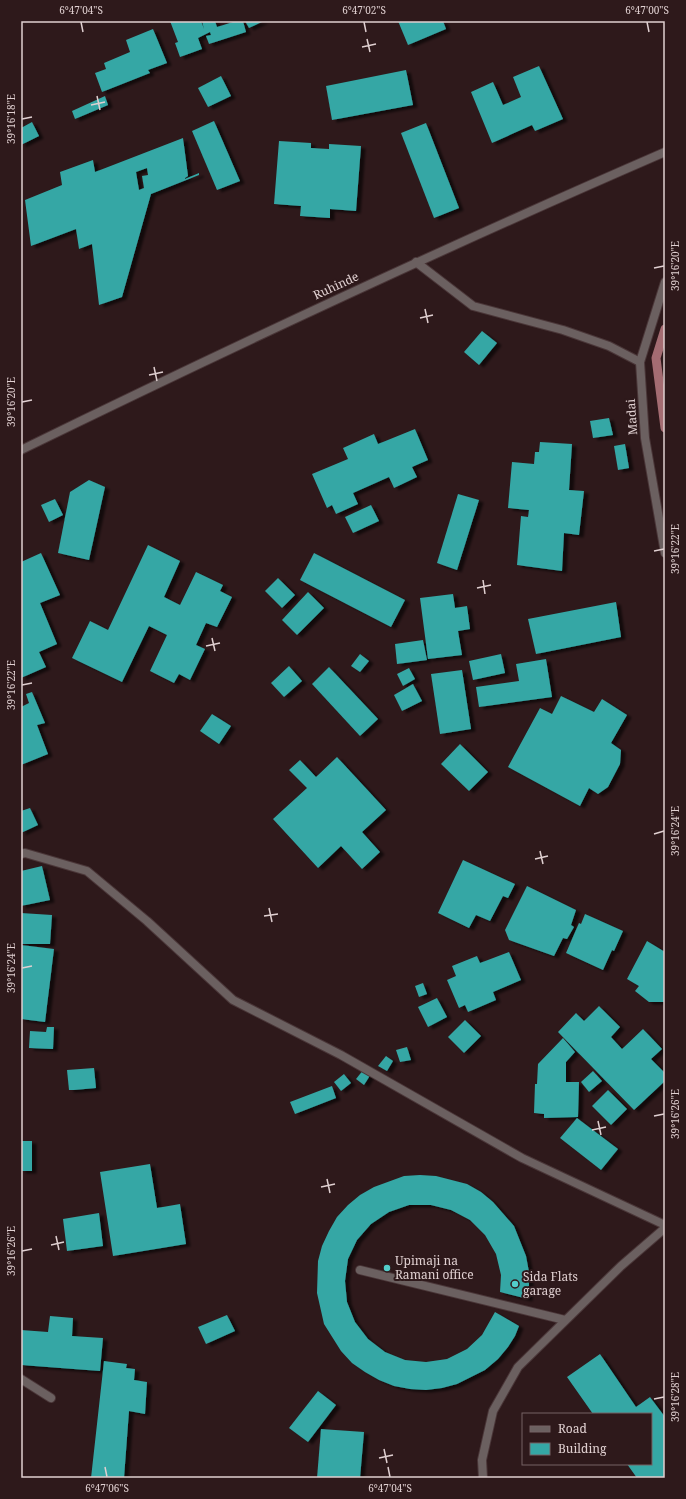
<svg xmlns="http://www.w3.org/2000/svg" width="686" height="1499" font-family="'Noto Serif',serif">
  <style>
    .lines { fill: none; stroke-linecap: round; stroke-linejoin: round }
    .stream { stroke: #a46c72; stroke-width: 9 }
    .building { fill: #35a7a5; fill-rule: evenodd; filter: url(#shadow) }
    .service-casing { stroke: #4a3638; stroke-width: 10 }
    .minor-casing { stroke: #4a3638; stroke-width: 10 }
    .service { stroke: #6b6060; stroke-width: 8 }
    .minor { stroke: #6b6060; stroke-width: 8 }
    .ticks { fill: none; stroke: #e0d0d1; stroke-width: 1.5 }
    .poi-dot { fill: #53cdca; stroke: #2e191b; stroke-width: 1.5 }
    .labels { text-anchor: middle; stroke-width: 4; stroke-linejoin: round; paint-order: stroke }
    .street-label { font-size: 12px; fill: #e0d0d1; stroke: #2e191b }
    .poi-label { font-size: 12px; fill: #e0d0d1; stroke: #2e191b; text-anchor: start }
    .neatline { fill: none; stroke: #e0d0d1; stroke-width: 1.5 }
    .ticks-label { font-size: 10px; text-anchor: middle; fill: #e0d0d1 }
  </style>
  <defs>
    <filter id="shadow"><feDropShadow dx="4.5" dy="2.5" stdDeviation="1" flood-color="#0009"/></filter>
  </defs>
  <rect width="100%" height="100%" fill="#2e191b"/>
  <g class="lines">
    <polyline class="stream" points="665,329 656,358 665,428"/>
  </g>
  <g class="building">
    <polygon points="170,21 201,21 204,29 202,21 215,21 217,27 236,21 243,21 246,32 209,44 206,36 211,35 210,32 198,38 202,49 180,57 175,43 178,42"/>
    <polygon points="245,21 264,21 249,28"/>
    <polygon points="398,21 443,21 446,29 408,45"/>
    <polygon points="153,29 167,63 148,70 150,73 102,92 95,73 106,69 104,63 130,52 126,40"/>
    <polygon points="539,66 563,119 535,131 532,125 492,143 471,92 493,82 503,105 521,97 513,77"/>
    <polygon points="406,70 413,105 332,120 326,86"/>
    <polygon points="221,76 231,96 208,107 198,88"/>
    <polygon points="105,96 108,105 75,119 72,111"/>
    <polygon points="214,121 240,181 217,190 192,131"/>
    <polygon points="32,122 39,136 21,145 21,128"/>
    <polygon points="426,123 459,208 434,218 401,133"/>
    <path d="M183 138 188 176 185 178V179L199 173V175L151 194 122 297 99 305 92 244 79 249 76 229 31 246 25 200 62 185 60 172 93 160 95 172ZM147 168 148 175 142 176 144 188 139 190 136 172Z"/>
    <polygon points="279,141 311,143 311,148 329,149 329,144 361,146 356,211 330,209 330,218 300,216 301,206 274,204"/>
    <polygon points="482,331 497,343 479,365 464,352"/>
    <polygon points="609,418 613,435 593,438 590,421"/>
    <polygon points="415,429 428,460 412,467 417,477 394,488 389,477 353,493 358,504 336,514 332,505 327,508 312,474 348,459 343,448 374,434 378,444"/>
    <polygon points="540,442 572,444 569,490 584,491 579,535 564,533 562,571 517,565 521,516 528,517 529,510 508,508 512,462 534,464 535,452 539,452"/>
    <polygon points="625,444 629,468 618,470 614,446"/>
    <polygon points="89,480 105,487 89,560 58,553 70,492"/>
    <polygon points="458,494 479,500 457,570 437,563"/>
    <polygon points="55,499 63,515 49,522 41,505"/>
    <polygon points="371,505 379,521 353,533 345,517"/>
    <polygon points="148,545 180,561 164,597 180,605 196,572 223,585 220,591 232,597 217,627 206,623 196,645 205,649 190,680 179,674 174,683 150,671 167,635 149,626 122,682 72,658 90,621 108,630"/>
    <polygon points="41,553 60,595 40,603 57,644 39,652 46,667 21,678 21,562"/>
    <polygon points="314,553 405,600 391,627 300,580"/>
    <polygon points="278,578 295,595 282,608 265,591"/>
    <polygon points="308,592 324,608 297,635 282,620"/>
    <polygon points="453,594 455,608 467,606 470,629 458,631 462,655 428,659 420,598"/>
    <polygon points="616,602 621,637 536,654 528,619"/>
    <polygon points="423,640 427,660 397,664 395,644"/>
    <polygon points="360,654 369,661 360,672 351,666"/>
    <polygon points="501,654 505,673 473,680 469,661"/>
    <polygon points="546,659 552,697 479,707 476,687 519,681 516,664"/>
    <polygon points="289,666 302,681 284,697 271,683"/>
    <polygon points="329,667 378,719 360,736 312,684"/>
    <polygon points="409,668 415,679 403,686 397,674"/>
    <polygon points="462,670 471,729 440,734 431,674"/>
    <polygon points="413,684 422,701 402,711 394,695"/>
    <polygon points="32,692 45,723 37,725 48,754 21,765 21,707 29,703 26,694"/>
    <polygon points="561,696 594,712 602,699 627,715 611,743 621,750 620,764 608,787 598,794 589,788 580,806 508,767 540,708 552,714"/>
    <polygon points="212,714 231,726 219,744 200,731"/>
    <polygon points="460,744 488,772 469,791 441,764"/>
    <polygon points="337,757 386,810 362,832 380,852 362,869 341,846 318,868 273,819 307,788 289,770 300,760 316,777"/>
    <polygon points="30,808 38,825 21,833 21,811"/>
    <polygon points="463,860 515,884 508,898 503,896 490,921 476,915 469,928 438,913"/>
    <polygon points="42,866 50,900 21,906 21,871"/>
    <polygon points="527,886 576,910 571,925 574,927 567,939 563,938 554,956 509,940 505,930"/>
    <polygon points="21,913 52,915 50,944 21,944"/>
    <polygon points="585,914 623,931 614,951 612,950 603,970 566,953 579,923 581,924"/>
    <polygon points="647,941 665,952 665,1002 649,1002 635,991 639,986 627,979"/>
    <polygon points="21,945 54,949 45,1022 21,1019"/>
    <polygon points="509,952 521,980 493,992 496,1000 468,1012 465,1005 459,1008 447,980 456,976 452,966 477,956 480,963"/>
    <polygon points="423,983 427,994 419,997 415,986"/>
    <polygon points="437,998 447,1017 428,1027 418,1007"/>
    <polygon points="599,1006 620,1027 611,1037 622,1049 643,1029 662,1049 651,1059 665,1073 665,1081 634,1110 558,1032 576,1013 584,1021"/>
    <polygon points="465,1020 481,1036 464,1053 448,1037"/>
    <polygon points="47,1027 54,1027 53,1049 29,1048 30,1031 46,1032"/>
    <polygon points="563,1038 575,1052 566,1062 566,1082 579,1082 578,1117 544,1118 544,1114 534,1113 535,1084 537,1084 538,1064"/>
    <polygon points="407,1047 411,1060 400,1062 396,1050"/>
    <polygon points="386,1056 393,1061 387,1071 378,1066"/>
    <polygon points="94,1068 96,1088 74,1090 69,1090 67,1070"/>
    <polygon points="364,1069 371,1074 364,1085 356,1079"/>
    <polygon points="593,1071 602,1081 589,1092 581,1082"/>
    <polygon points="344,1074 351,1083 341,1091 334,1082"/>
    <polygon points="332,1086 336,1098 295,1114 290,1102"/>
    <polygon points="608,1090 627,1109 611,1125 592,1106"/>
    <polygon points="577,1118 618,1149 601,1170 560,1138"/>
    <rect x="21" y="1141" width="11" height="30"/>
    <polygon points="150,1164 157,1208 180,1204 186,1244 113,1256 100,1172"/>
    <polygon points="420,1175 436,1176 467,1184 481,1192 493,1202 514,1226 526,1256 529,1272 529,1288 528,1299 500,1292 501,1275 496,1254 485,1235 470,1220 451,1210 431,1205 409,1205 389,1212 371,1224 357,1240 348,1259 345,1281 347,1302 355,1322 368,1339 385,1352 405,1360 426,1362 447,1359 467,1349 482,1335 495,1312 519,1326 515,1336 508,1347 498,1359 485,1370 457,1384 442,1388 426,1390 410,1389 394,1386 379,1380 365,1372 352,1363 341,1351 324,1324 317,1293 318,1261 322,1246 329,1231 337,1217 348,1205 360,1195 374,1187 404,1176"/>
    <polygon points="99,1213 103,1246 67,1251 63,1219"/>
    <polygon points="227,1315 235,1331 206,1344 198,1327"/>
    <polygon points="50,1316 73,1318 72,1336 103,1338 100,1371 21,1365 21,1330 48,1332"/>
    <polygon points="600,1354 636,1407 650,1397 665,1417 665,1478 637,1478 627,1464 651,1464 651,1414 593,1414 567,1377"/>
    <polygon points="104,1361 127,1364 126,1368 135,1369 134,1380 147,1382 145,1414 129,1411 124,1478 91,1478"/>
    <polygon points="318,1391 336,1405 308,1442 289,1428"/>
    <polygon points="321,1429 364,1432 360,1478 317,1478"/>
  </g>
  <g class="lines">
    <defs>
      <polyline id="service" points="360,1270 565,1320"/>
      <g id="minor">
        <polyline points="416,262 473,306 563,330 609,346 640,362"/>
        <polyline points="665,282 640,362 645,438 665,553"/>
        <path d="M21 450C234 346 448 246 665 152"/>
        <polyline points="21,854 25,853 87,871 147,921 233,1000 341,1055 522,1158 665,1225"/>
        <polyline points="21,1379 51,1398"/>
        <polyline points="483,1478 482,1460 493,1411 518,1367 621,1266 665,1228"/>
      </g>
    </defs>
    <use href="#service" class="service-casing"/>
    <use href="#minor" class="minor-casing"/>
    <use href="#service" class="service"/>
    <use href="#minor" class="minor"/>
  </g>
  <path class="ticks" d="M81 22 83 32M364 22 366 32M647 22 649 32M367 39 370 52M362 47 376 44M97 96 100 110M91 105 105 102M22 119 32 117M654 268 664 266M425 309 428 323M420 318 433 315M154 367 157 381M149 375 163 372M22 402 32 400M654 551 664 549M483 580 485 594M477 588 491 585M212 638 215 651M206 646 220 643M22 685 32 683M654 834 664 831M540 851 543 864M535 859 548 856M269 908 272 922M264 916 278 914M22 968 32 966M654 1116 664 1114M598 1121 601 1135M592 1130 606 1127M327 1179 330 1193M321 1187 335 1184M56 1236 59 1250M51 1245 64 1242M22 1251 32 1249M654 1399 664 1397M384 1449 387 1463M379 1458 393 1455M105 1467 107 1477M388 1467 390 1477"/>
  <g class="poi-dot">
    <circle cx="387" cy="1268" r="4"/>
    <circle cx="515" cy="1284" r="4"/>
  </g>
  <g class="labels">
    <g class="street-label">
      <text transform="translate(336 286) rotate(-25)" y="4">Ruhinde</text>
      <text transform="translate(632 417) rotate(-94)" y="4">Madai</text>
    </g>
    <g class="poi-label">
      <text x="395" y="1265">Upimaji na<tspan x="395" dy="14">Ramani office</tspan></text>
      <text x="523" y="1281">Sida Flats<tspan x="523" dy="14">garage</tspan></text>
    </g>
  </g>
  <rect width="686" height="1499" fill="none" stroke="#2e191b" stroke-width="44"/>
  <rect x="522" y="1413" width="130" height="52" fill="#2e191b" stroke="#756264"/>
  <rect x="530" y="1426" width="20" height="6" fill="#6b6060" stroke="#756264"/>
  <text x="558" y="1433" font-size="12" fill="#e0d0d1">Road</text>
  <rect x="530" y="1443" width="20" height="12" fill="#35a7a5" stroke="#756264"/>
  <text x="558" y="1453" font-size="12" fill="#e0d0d1">Building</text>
  <rect x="22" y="22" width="642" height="1455" class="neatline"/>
  <g class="ticks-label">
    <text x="81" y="14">6°47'04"S</text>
    <text x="364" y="14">6°47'02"S</text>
    <text x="647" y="14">6°47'00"S</text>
    <text transform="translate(11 119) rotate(-90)" y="4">39°16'18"E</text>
    <text transform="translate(675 266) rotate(-90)" y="4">39°16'20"E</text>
    <text transform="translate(11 402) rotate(-90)" y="4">39°16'20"E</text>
    <text transform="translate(675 549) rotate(-90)" y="4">39°16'22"E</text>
    <text transform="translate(11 685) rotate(-90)" y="4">39°16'22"E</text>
    <text transform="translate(675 831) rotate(-90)" y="4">39°16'24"E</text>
    <text transform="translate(11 968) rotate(-90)" y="4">39°16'24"E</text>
    <text transform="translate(675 1114) rotate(-90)" y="4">39°16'26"E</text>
    <text transform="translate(11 1251) rotate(-90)" y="4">39°16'26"E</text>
    <text transform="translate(675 1397) rotate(-90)" y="4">39°16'28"E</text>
    <text x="107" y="1492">6°47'06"S</text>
    <text x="390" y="1492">6°47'04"S</text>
  </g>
</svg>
